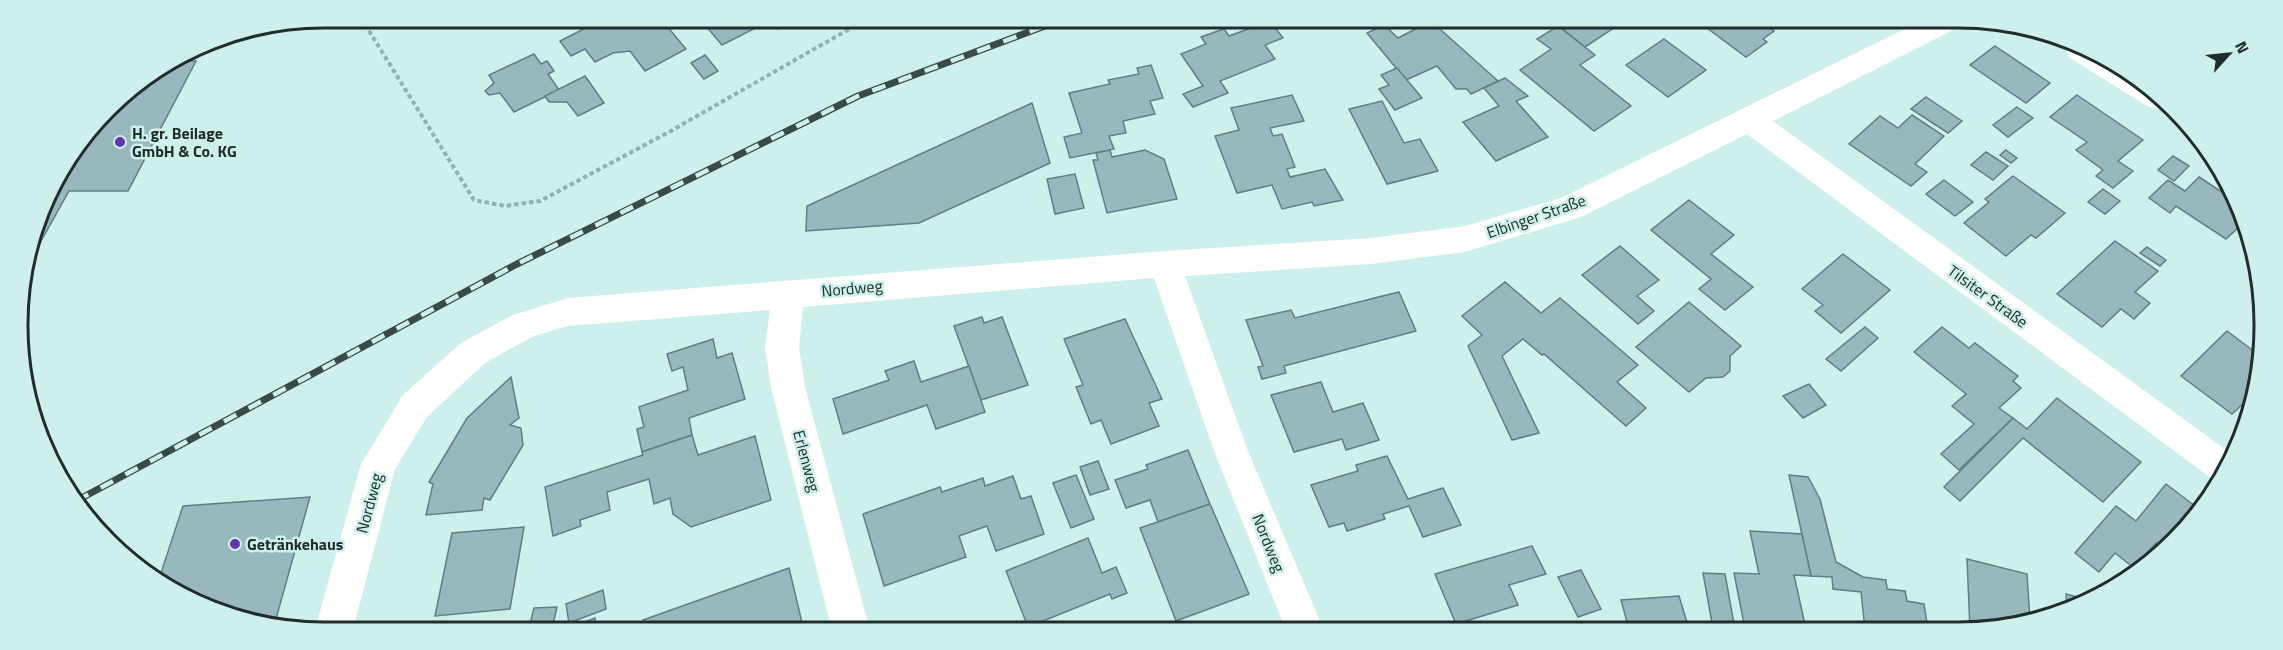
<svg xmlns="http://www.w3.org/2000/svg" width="2283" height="650" font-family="'Titillium Web',sans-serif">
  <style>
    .building { fill: #98b8be; stroke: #607e84; stroke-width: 1.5 }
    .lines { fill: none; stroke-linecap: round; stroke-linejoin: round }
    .path { stroke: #95b0ad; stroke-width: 4; stroke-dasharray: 4.5 3; stroke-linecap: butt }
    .street { fill: #fff; fill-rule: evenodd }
    .rail-casing { stroke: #3a4a49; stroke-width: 7 }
    .rail { stroke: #cef0ec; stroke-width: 4.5; stroke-dasharray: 14; stroke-linecap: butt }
    .poi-dot { fill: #6434ab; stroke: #cef0ec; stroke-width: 2 }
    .labels { text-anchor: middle; stroke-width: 5; stroke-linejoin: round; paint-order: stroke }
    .poi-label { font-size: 16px; font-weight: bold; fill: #202d2c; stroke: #cef0ec; text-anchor: start }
    .street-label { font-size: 16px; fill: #202d2c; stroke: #cef0ec }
    .rim { fill: none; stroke: #202d2c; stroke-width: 3 }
  </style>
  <rect width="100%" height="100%" fill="#cef0ec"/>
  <g class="building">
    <polygon points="492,19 515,19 501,27"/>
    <polygon points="603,19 661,19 686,49 645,71 630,51 613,53 595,62 585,49 571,56 560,41"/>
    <polygon points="700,19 771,20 722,45"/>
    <polygon points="770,20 795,20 778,29"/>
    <polygon points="1270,21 1283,38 1265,45 1275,59 1220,81 1228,93 1193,107 1183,94 1203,86 1181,54 1206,44 1201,37 1224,29 1229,36"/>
    <polygon points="1429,22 1432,22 1498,81 1471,94 1467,89 1456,89 1437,66 1406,80 1367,33 1384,25 1398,38"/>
    <polygon points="1575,22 1613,22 1617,26 1585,47 1564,30"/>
    <polygon points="1714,23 1762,23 1774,31 1763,39 1767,42 1746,57 1707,28"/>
    <polygon points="1558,26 1595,55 1580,65 1631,106 1594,131 1520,70 1551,49 1537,39"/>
    <polygon points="1664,39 1706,70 1668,97 1626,65"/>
    <polygon points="1995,46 2050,83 2026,103 1970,65"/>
    <polygon points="534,54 541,64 547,61 554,71 548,74 559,90 514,112 500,93 489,95 485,91 494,83 489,75"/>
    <polygon points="705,55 718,71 704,79 691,63"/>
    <polygon points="176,61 196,61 128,191 69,191 31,259 50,189 122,94"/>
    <polygon points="1151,65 1163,98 1150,101 1155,114 1123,121 1126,133 1109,136 1114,149 1070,158 1064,137 1082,133 1069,93 1110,84 1108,80 1139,74 1137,68"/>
    <polygon points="1397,68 1422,98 1395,110 1379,89 1389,85 1381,75"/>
    <polygon points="585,76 604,103 578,116 567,102 549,102 545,96"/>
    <polygon points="1505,78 1528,96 1516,101 1548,137 1496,161 1463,122 1499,106 1484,88"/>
    <polygon points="1292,95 1304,121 1270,128 1273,136 1282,134 1295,167 1287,169 1290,177 1325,169 1343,200 1314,206 1312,202 1282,209 1272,185 1237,193 1215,136 1239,130 1231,108"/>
    <polygon points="2077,95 2143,140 2118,161 2133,171 2113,188 2096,176 2103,170 2076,150 2087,142 2050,117"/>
    <polygon points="1926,97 1962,121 1948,133 1911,109"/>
    <polygon points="1382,101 1404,143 1420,139 1438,171 1387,184 1349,109"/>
    <polygon points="1032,103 1050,163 919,223 806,231 807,206"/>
    <polygon points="2017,107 2033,118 2008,137 1993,125"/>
    <polygon points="1912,115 1944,136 1915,164 1927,172 1911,186 1849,144 1880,116 1898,128"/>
    <polygon points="1110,150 1112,157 1145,150 1164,159 1177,199 1107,213 1093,160 1098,160 1096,153"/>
    <polygon points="2006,150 2017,158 2011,163 2000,155"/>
    <polygon points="1986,152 2008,166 1993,180 1971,165"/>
    <polygon points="2173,156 2189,166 2174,181 2158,170"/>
    <polygon points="1075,174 1084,208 1055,214 1047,179"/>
    <polygon points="2013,176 2065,213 2036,238 2031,235 2006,256 1964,223 1989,202 1985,199"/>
    <polygon points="2199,177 2231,198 2233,203 2231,205 2236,208 2242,224 2226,239 2176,206 2170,213 2149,198 2168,180 2185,191"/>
    <polygon points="1944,180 1973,202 1955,216 1926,194"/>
    <polygon points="2103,189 2120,201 2105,214 2088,202"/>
    <polygon points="1689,200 1734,235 1711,254 1753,287 1725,310 1699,289 1711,279 1651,230"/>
    <polygon points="2115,241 2158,271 2135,292 2150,303 2134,319 2121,309 2102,327 2057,294"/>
    <polygon points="1620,246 1659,280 1637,296 1654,311 1638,324 1582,275"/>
    <polygon points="2147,247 2166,260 2160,266 2140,253"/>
    <polygon points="1843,254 1890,290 1841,333 1815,311 1823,305 1802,289"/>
    <polygon points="1505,282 1541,313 1560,298 1638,365 1617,382 1646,408 1626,426 1544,354 1542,355 1523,339 1502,356 1539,433 1512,440 1468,346 1482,335 1462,316"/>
    <polygon points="1399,292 1416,331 1284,366 1286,373 1262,379 1258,367 1263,366 1246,320 1291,310 1295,318"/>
    <polygon points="1689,302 1741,346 1730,356 1730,371 1723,377 1706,378 1689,392 1636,347"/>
    <polygon points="982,317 984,323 1002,317 1028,385 981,400 954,326"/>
    <polygon points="1125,319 1162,399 1149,403 1159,426 1111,444 1101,420 1091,424 1076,387 1083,385 1064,339"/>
    <polygon points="1865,327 1878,338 1841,371 1826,359"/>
    <polygon points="1942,327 1969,348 1975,343 2018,376 2013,381 2021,388 1999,408 2013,418 1959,470 1941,454 1974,424 1952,406 1966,394 1914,352"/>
    <polygon points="2227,331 2259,355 2257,391 2232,414 2181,376"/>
    <polygon points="713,339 717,358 732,353 745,399 689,418 692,435 642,452 637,429 644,427 639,407 688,390 683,367 672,371 667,354"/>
    <polygon points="914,361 921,382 969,366 985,412 936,429 927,405 843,434 833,399 889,380 885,371"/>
    <polygon points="511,377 519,418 510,425 521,428 523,445 490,500 484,498 482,510 426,515 433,484 429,482 467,418"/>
    <polygon points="1321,382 1333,412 1363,403 1379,440 1346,450 1342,439 1294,452 1271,395"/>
    <polygon points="1809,384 1826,405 1803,418 1783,396"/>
    <polygon points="2057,398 2141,462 2103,502 2023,438 1960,501 1944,487 2013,418 2027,429"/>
    <polygon points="692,435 698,455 755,436 771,500 691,527 673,514 670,498 654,504 649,479 607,492 610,510 580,520 581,526 553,536 545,487 643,455 642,452"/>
    <polygon points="1188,450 1210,504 1158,522 1150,500 1126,508 1115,480 1148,469 1146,465"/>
    <polygon points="1387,456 1408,499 1443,488 1461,525 1423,537 1409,506 1383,514 1385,519 1347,531 1344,523 1329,527 1311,485 1358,471 1356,465"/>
    <polygon points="1098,461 1109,489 1090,495 1080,467"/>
    <polygon points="1076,475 1094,519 1071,528 1053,483"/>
    <polygon points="1789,475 1808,477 1820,499 1836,562 1863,577 1886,580 1887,589 1905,591 1907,601 1924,604 1928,629 1865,629 1861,592 1833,589 1832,577 1811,576"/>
    <polygon points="1013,476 1021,499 1031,496 1044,534 996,551 987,526 959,536 966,557 884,586 863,514 940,487 942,492 983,478 985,486"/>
    <polygon points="2166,484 2199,509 2165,550 2156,543 2134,568 2115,553 2099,572 2075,553 2116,506 2136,521"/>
    <polygon points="310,497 274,626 265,626 158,582 183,506"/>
    <polygon points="1210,504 1249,594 1176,621 1140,528"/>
    <polygon points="524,527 510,609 435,616 452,533"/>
    <polygon points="1750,531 1802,534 1811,576 1794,575 1806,629 1745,629 1734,573 1759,574"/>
    <polygon points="1088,538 1102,573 1116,567 1127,593 1112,599 1110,594 1028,627 1006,571"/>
    <polygon points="1532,546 1546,574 1509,585 1518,605 1456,624 1435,574"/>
    <polygon points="1967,559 2027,574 2030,620 1998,629 1970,629"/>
    <polygon points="789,568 803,627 644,627 643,620"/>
    <polygon points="1581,570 1601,609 1578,617 1558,577"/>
    <polygon points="1703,573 1725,574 1734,624 1712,623"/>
    <polygon points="603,590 606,609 569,623 566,604"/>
    <polygon points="2066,594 2092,601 2067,608"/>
    <polygon points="1679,596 1689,629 1629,629 1621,600"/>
    <polygon points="557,607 553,624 530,624 534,608"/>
    <polygon points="595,618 596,627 571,627"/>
  </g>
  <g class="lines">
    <polyline class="path" points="361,18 474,200 505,206 540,201 669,132 865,20"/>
    <g class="street">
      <polygon points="1917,23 1955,24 1951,31 1773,121 2233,455 2219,484 1747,134 1581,217 1465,252 1371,264 1185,276 1248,451 1323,628 1285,628 1214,451 1154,278 803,307 799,347 805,387 869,627 831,627 771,387 765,347 770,310 568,326 534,336 485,363 427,417 395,469 354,626 316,626 361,464 403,395 461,343 513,315 568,298 1165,251 1371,238 1465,226 1561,198"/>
      <polygon points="2068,45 2128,70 2165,107 2157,109 2147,106 2070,58 2066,50"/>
    </g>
    <defs>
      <polyline id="rail" points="76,501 517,264 858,96 1058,21"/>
    </defs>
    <use href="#rail" class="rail-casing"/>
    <use href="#rail" class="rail"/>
  </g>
  <g class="poi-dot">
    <circle cx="120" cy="142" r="6"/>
    <circle cx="235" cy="544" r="6"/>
  </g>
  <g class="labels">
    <g class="poi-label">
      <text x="132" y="139">H. gr. Beilage<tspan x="132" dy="18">GmbH &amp; Co. KG</tspan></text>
      <text x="247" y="550">Getränkehaus</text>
    </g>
    <g class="street-label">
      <text transform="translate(1536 216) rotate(-19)" y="6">Elbinger Straße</text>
      <text transform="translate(852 288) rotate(-5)" y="6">Nordweg</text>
      <text transform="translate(1988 296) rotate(36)" y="6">Tilsiter Straße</text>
      <text transform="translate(807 461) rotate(75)" y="6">Erlenweg</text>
      <text transform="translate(369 503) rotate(-75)" y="6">Nordweg</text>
      <text transform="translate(1269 543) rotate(68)" y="6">Nordweg</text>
    </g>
  </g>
  <path d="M0 0H2283V650H0ZM324 28H1958A296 296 0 0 1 2254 324V326A296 296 0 0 1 1958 622H324A296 296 0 0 1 28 326V324A296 296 0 0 1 324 28Z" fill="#cef0ec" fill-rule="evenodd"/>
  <path class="rim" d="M324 28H1958A296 296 0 0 1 2254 324V326A296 296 0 0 1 1958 622H324A296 296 0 0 1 28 326V324A296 296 0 0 1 324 28Z"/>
  <g transform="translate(2229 54) rotate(63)" stroke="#cef0ec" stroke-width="4.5" paint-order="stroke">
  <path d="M0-4.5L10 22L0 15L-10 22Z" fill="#202d2c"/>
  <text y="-9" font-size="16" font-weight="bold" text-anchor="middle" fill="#202d2c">N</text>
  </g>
</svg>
